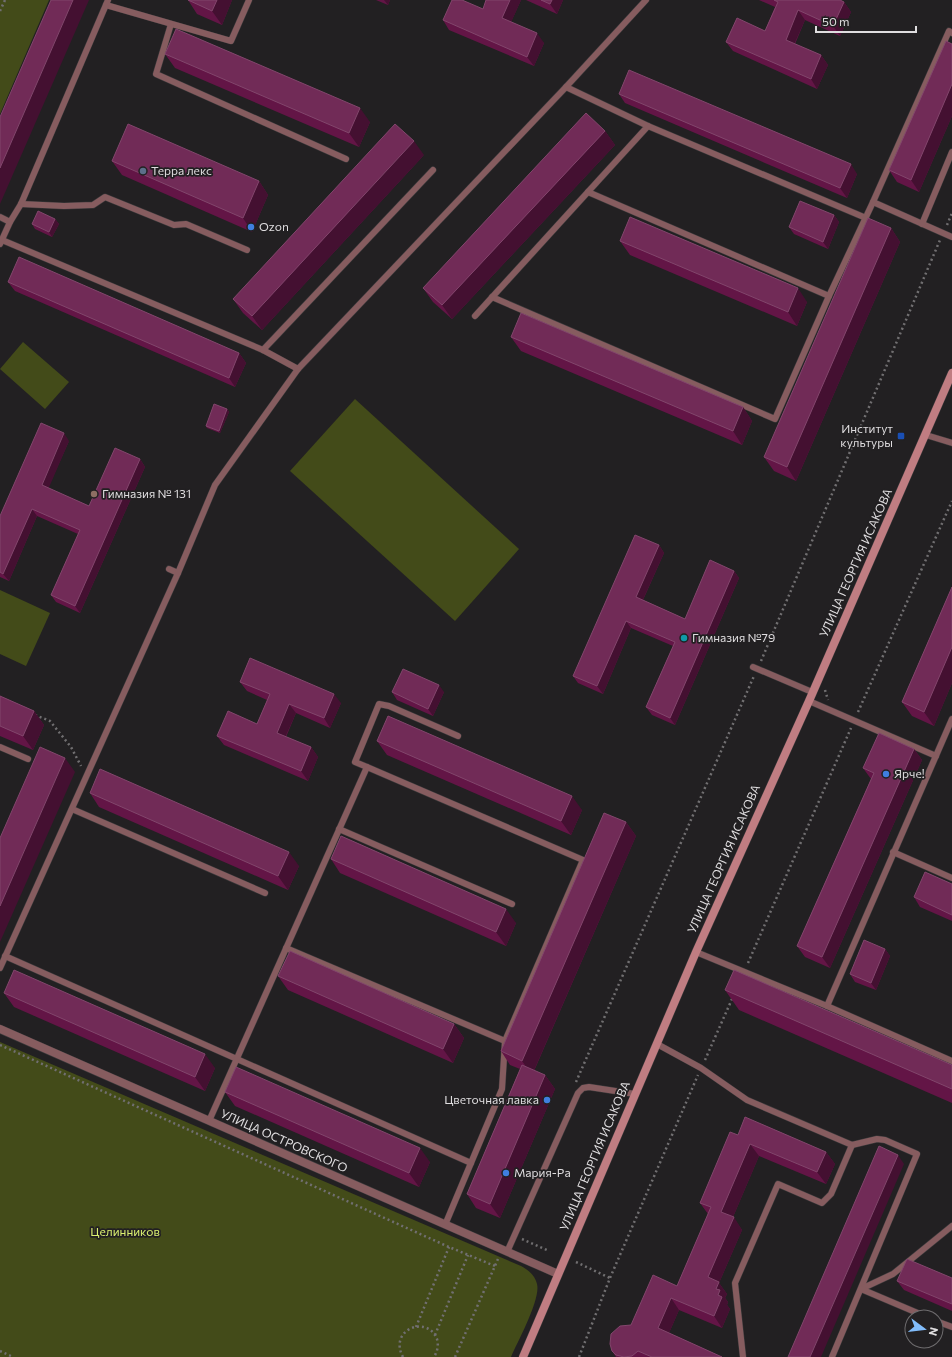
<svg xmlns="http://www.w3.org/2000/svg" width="952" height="1357" font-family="Commissioner,sans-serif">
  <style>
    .green { fill: #434b19 }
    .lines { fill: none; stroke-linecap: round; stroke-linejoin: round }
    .lane-casing { stroke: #3c3a3c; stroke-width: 7 }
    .street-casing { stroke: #3c3a3c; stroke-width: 9 }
    .secondary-casing { stroke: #3c3a3c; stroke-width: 9 }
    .path { stroke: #716f71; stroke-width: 2.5; stroke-dasharray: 2 3; stroke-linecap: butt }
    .lane { stroke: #865c5f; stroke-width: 6 }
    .street { stroke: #865c5f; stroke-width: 8 }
    .secondary { stroke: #c07d82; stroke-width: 8 }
    .wall { fill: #631546 }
    .shaded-wall { fill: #441031 }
    .building { fill: #712b57; stroke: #82466c }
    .service-dot { fill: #5c6f8a; stroke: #222022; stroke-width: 1.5 }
    .shop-dot { fill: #3f7fe0; stroke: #222022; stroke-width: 1.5 }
    .transit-dot { fill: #1a4fb4; stroke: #222022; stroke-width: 1.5 }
    .education-dot { fill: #8d6e63; stroke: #222022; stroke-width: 1.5 }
    .culture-dot { fill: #0f9aa8; stroke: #222022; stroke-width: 1.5 }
    .labels { text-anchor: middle; stroke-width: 3.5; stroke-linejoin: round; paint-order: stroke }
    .poi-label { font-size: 12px; fill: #dfdddf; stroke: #222022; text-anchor: start }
    .street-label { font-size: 12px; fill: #dfdddf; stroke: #222022 }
    .park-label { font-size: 12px; fill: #dbf070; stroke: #222022 }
  </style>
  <rect width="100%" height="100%" fill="#222022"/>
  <g class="green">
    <polygon points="0,0 49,0 0,114"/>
    <polygon points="23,342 69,382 45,409 0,369"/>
    <polygon points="355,399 519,549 455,621 290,471"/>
    <polygon points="0,590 50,613 26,666 0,654"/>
    <path d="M0 1042 521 1266C528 1270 535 1275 537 1284 541 1299 518 1341 511 1357H0Z"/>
  </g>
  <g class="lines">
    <defs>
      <g id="lane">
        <polyline points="106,5 231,41 249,0"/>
        <polyline points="171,24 156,74 346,159"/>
        <polyline points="648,126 866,218"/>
        <polyline points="588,192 829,296"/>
        <polyline points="873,202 952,237"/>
        <polyline points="21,204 64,206 93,205 105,197 174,225 186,224 247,250"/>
        <polyline points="0,217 10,222"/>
        <polyline points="922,224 952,152"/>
        <polyline points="2,240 263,350 298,369"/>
        <polyline points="0,244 10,222 21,204 108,0"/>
        <polyline points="492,297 775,419 829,296 873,202 949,31 952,33"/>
        <polyline points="475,316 648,126 566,87"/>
        <polyline points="263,350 433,170"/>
        <polyline points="926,435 952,443"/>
        <polyline points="169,569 178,573"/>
        <polyline points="753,667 812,692"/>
        <polyline points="809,701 936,756"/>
        <polyline points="0,747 28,759"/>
        <polyline points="367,767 583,860 505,1041 502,1089 445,1225"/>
        <polyline points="72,809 265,893"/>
        <polyline points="339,829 512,904"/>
        <polyline points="893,852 952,878"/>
        <polyline points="286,948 505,1041"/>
        <polyline points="696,952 827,1006 952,1061"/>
        <polyline points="5,956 471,1163"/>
        <polyline points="0,968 178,573 215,485 298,369 566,87 646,0"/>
        <polyline points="827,1006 952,719"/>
        <polyline points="657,1044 701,1068 747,1100 852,1145 877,1139 885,1140 917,1154 832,1357"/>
        <polyline points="209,1121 367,767 355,762 379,704 389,706 458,736"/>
        <polyline points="507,1252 578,1093 583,1088 589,1087 635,1094"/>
        <polyline points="861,1289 893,1274 952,1226"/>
        <polyline points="861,1289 927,1317"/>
        <polyline points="936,1321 952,1327"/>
        <polyline points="743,1357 735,1283 778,1184 822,1203 831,1194 852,1145"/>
      </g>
      <polyline id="street" points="0,1029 558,1274"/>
      <polyline id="secondary" points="523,1357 696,952 809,701 952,373"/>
    </defs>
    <use href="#lane" class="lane-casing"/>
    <use href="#street" class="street-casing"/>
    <use href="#secondary" class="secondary-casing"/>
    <g class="path">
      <polyline points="0,11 5,0"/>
      <polyline points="947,225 952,213"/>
      <polyline points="761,661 940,240"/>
      <polyline points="825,690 828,700"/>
      <polyline points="858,712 952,501"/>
      <polyline points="35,715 50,721 71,747 81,766"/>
      <polyline points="748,963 851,728"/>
      <polyline points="0,1045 449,1247 495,1266"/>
      <polyline points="705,1060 732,999"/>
      <polyline points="576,1082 754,676"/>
      <polyline points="522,1239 549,1251"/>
      <polyline points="576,1262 610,1278"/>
      <polyline points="416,1327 449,1247"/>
      <polyline points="435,1335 468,1255"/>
      <polyline points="0,1351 13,1357"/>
      <path d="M403 1357C388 1330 427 1314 437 1339 439 1346 437 1352 434 1357"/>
      <polyline points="455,1357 498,1259"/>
      <polyline points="579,1357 610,1278 698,1075"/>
    </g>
    <use href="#lane" class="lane"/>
    <use href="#street" class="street"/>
    <use href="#secondary" class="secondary"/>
  </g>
  <g class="wall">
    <polygon points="188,0 232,0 222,25 197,14"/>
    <polygon points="376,0 390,0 388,5"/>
    <polygon points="486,0 521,0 511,22 544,43 534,66 449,30 443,20 483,9"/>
    <polygon points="526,0 563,0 557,14"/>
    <polygon points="759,0 840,0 844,2 851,12 840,36 805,20 795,44 821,55 828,65 817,89 733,51 726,42 765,31 775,7"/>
    <polygon points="952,44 952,116 919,192 897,182 889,170"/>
    <polygon points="165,54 370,122 359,147 175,68"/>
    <polygon points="619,94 857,174 847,198 625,103"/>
    <polygon points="605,131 615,145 452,319 433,302 423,288"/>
    <polygon points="424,155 262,330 243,313 233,299"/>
    <polygon points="112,161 259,181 268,195 252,232 122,175"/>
    <polygon points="834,215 839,222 828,249 794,234 789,227"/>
    <polygon points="55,219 59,224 52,237 35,229 32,224"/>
    <polygon points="891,228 900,242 796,481 774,471 764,457"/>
    <polygon points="620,241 807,302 797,326 630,255"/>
    <polygon points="8,282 239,353 246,363 235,387 15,291"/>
    <polygon points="511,337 743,407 752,421 742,445 521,351"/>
    <polygon points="227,409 229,412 220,433 207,428 206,426"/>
    <polygon points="69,441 48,488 89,506 140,459 145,467 80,613 56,602 51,595 78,534 37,516 9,581 0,577 0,516"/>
    <polygon points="659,545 664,553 643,600 685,619 734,571 739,578 675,725 652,715 646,707 673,646 631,628 603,694 578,683 573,676"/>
    <polygon points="952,587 952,683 934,726 912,716 902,702"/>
    <polygon points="240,682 341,703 330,728 296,713 286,737 311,747 318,757 308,781 224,745 217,736 257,724 267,700 247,691"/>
    <polygon points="392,692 444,692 433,716 397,700"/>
    <polygon points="0,696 34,711 44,725 33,750 0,736"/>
    <polygon points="377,741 582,810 571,835 387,755"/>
    <polygon points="914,749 922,760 830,968 805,957 797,946 871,779 863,768"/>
    <polygon points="90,793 299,866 288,890 99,807"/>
    <polygon points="626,822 636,836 534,1071 545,1075 555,1089 500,1218 476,1208 467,1194 520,1069 510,1065 501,1051"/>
    <polygon points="331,859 516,923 506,946 340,873"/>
    <polygon points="952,884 952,921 920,907 914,897"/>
    <polygon points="885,949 890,956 876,990 855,982 850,974"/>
    <polygon points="278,976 454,1024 464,1038 453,1063 288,990"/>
    <polygon points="725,990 952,1065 952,1103 739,1010"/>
    <polygon points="4,993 215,1068 205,1091 14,1007"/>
    <polygon points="225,1092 430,1162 419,1187 235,1106"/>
    <polygon points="738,1135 826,1152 835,1164 826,1184 759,1156 733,1217 742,1230 719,1283 727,1294 725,1298 728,1302 727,1305 730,1309 722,1328 679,1310 669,1333 722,1357 616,1357 612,1351 631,1325 677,1286 708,1214 700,1203"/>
    <polygon points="952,1278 952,1311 904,1290 897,1281"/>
  </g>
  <g class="shaded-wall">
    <polygon points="73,0 89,0 0,204 0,168"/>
    <polygon points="217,0 232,0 222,25 212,11"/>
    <polygon points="384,0 390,0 388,5"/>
    <polygon points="510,0 521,0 509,27 502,18"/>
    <polygon points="552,0 563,0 557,14 550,4"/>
    <polygon points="844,2 851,12 840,36 833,26"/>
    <polygon points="798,10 805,20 792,49 786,40"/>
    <polygon points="537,33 544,43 534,66 527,57"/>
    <polygon points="821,55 828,65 817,89 811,79"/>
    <polygon points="952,84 952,116 919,192 911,180"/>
    <polygon points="360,108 370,122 359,147 349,133"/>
    <polygon points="605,131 615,145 452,319 442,305"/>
    <polygon points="414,141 424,155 262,330 252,316"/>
    <polygon points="851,164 857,174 847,198 840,188"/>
    <polygon points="259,181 268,195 252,232 243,218"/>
    <polygon points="834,215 839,222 828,249 823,242"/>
    <polygon points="55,219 59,224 52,237 49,232"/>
    <polygon points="891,228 900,242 796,481 787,467"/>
    <polygon points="798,288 807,302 797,326 788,312"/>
    <polygon points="239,353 246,363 235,387 229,378"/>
    <polygon points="743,407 752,421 742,445 733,431"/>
    <polygon points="227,409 229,412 220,433 219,431"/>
    <polygon points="64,433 69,441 47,492 42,485"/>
    <polygon points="140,459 145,467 80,613 75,606"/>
    <polygon points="32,509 37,516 9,581 3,574"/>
    <polygon points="659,545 664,553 641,604 636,597"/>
    <polygon points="734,571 739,578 675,725 670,718"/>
    <polygon points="626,621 631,628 603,694 597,686"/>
    <polygon points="952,647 952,683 934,726 924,712"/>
    <polygon points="439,685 444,692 433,716 428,709"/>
    <polygon points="334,694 341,703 330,728 324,718"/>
    <polygon points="289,704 296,713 283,742 277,733"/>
    <polygon points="34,711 44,725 33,750 23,736"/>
    <polygon points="311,747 318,757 308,781 301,771"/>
    <polygon points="914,749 922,760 830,968 822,957"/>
    <polygon points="65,758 75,772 0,942 0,906"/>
    <polygon points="572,796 582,810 571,835 561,821"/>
    <polygon points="626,822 636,836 532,1075 522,1061"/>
    <polygon points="289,852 299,866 288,890 278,876"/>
    <polygon points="506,909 516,923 506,946 496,932"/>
    <polygon points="885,949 890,956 876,990 871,983"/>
    <polygon points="454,1024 464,1038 453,1063 443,1049"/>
    <polygon points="205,1054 215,1068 205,1091 195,1077"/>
    <polygon points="545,1075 555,1089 500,1218 490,1204"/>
    <polygon points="750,1144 759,1156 730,1224 721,1212"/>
    <polygon points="420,1148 430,1162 419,1187 409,1173"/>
    <polygon points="826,1152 835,1164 826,1184 817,1172"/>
    <polygon points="898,1155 904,1164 821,1357 810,1357"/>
    <polygon points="734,1217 742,1230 719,1283 727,1294 725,1298 728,1302 727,1305 730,1309 722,1328 714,1316 718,1295 708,1277"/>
    <polygon points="671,1298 679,1310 666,1340 658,1328"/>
  </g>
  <g class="building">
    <polygon points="51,0 73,0 0,168 0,117"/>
    <polygon points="188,0 217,0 212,11"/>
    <polygon points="452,0 462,0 483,9 486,0 510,0 502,18 537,33 527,57 443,20"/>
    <polygon points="541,0 552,0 550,4"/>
    <polygon points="774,0 840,0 844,2 833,26 798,10 786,40 821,55 811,79 726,42 737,18 765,31 778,2"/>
    <polygon points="176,29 360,108 349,133 165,54"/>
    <polygon points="946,41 952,44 952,84 911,180 889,170"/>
    <polygon points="629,70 851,164 840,188 619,94"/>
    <polygon points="586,113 605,131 442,305 423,288"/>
    <polygon points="128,124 259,181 243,218 112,161"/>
    <polygon points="395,124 414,141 252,316 233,299"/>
    <polygon points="800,201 834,215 823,242 789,227"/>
    <polygon points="38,211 55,219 49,232 32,224"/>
    <polygon points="630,217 798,288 788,312 620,241"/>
    <polygon points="868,218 891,228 787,467 764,457"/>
    <polygon points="19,257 239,353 229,378 8,282"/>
    <polygon points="521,313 743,407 733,431 511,337"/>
    <polygon points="214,404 227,409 219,431 206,426"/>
    <polygon points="41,423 64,433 42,485 89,506 115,448 140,459 75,606 51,595 80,530 32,509 3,574 0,572 0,516"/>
    <polygon points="635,535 659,545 636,597 685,619 710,560 734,571 670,718 646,707 675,642 626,621 597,686 573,676"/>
    <polygon points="952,587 952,647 924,712 902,702"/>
    <polygon points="250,658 334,694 324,718 289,704 277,733 311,747 301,771 217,736 228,711 257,724 270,694 240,682"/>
    <polygon points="403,669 439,685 428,709 392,692"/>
    <polygon points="0,696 34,711 23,736 0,726"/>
    <polygon points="388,716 572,796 561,821 377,741"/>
    <polygon points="879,733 914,749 822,957 797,946 874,773 863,768"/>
    <polygon points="40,747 65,758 0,906 0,838"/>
    <polygon points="100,769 289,852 278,876 90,793"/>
    <polygon points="604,813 626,822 522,1061 501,1051"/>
    <polygon points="341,836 506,909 496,932 331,859"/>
    <polygon points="925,872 952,884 952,915 914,897"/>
    <polygon points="864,940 885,949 871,983 850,974"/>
    <polygon points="290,951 454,1024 443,1049 278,976"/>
    <polygon points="14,970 205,1054 195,1077 4,993"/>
    <polygon points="734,970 952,1065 952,1089 725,990"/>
    <polygon points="522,1065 545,1075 490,1204 467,1194"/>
    <polygon points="236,1067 420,1148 409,1173 225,1092"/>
    <polygon points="745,1117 826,1152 817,1172 750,1144 721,1212 734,1217 708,1277 719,1282 716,1289 720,1290 718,1295 722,1297 714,1316 671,1298 658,1328 722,1357 652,1357 638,1351 632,1356 624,1357 616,1355 612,1351 610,1344 611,1334 620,1326 631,1325 653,1275 677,1286 711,1207 700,1203 730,1132 738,1135"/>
    <polygon points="879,1146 898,1155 810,1357 788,1357"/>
    <polygon points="907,1259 952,1278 952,1304 897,1281"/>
  </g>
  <circle class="service-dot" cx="143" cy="171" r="4"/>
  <g class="shop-dot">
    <circle cx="251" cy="227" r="4"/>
    <circle cx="886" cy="774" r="4"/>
    <circle cx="547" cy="1100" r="4"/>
    <circle cx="506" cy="1173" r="4"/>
  </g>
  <rect class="transit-dot" x="897" y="432" width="8" height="8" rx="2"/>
  <circle class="education-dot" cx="94" cy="494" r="4"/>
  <circle class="culture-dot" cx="684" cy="638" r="4"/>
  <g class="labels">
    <g class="poi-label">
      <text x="151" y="175">Терра лекс</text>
      <text x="259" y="231">Ozon</text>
      <text x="893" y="433" text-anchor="end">Институт<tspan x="893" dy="14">культуры</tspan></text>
      <text x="102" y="498">Гимназия № 131</text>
      <text x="692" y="642">Гимназия №79</text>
      <text x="894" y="778">Ярче!</text>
      <text x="539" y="1104" text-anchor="end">Цветочная лавка</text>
      <text x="514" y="1177">Мария-Ра</text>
    </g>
    <g class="street-label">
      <text transform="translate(856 563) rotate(-66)" y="4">УЛИЦА ГЕОРГИЯ ИСАКОВА</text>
      <text transform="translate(724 859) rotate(-66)" y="4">УЛИЦА ГЕОРГИЯ ИСАКОВА</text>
      <text transform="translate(284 1141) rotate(24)" y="4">УЛИЦА ОСТРОВСКОГО</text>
      <text transform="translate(595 1156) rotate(-67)" y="4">УЛИЦА ГЕОРГИЯ ИСАКОВА</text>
    </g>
    <g class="park-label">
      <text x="125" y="1236">Целинников</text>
    </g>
  </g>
  <g transform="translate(924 1329) rotate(105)"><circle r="19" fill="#222022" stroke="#6e6c6e"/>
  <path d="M0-3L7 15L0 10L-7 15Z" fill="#81bcfa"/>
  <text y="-6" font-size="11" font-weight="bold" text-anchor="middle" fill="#dfdddf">N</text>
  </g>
  <path d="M816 26v6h100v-6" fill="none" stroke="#dfdddf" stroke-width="2"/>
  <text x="822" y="26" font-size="12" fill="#dfdddf" stroke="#222022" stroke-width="3" paint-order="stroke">50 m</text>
</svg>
